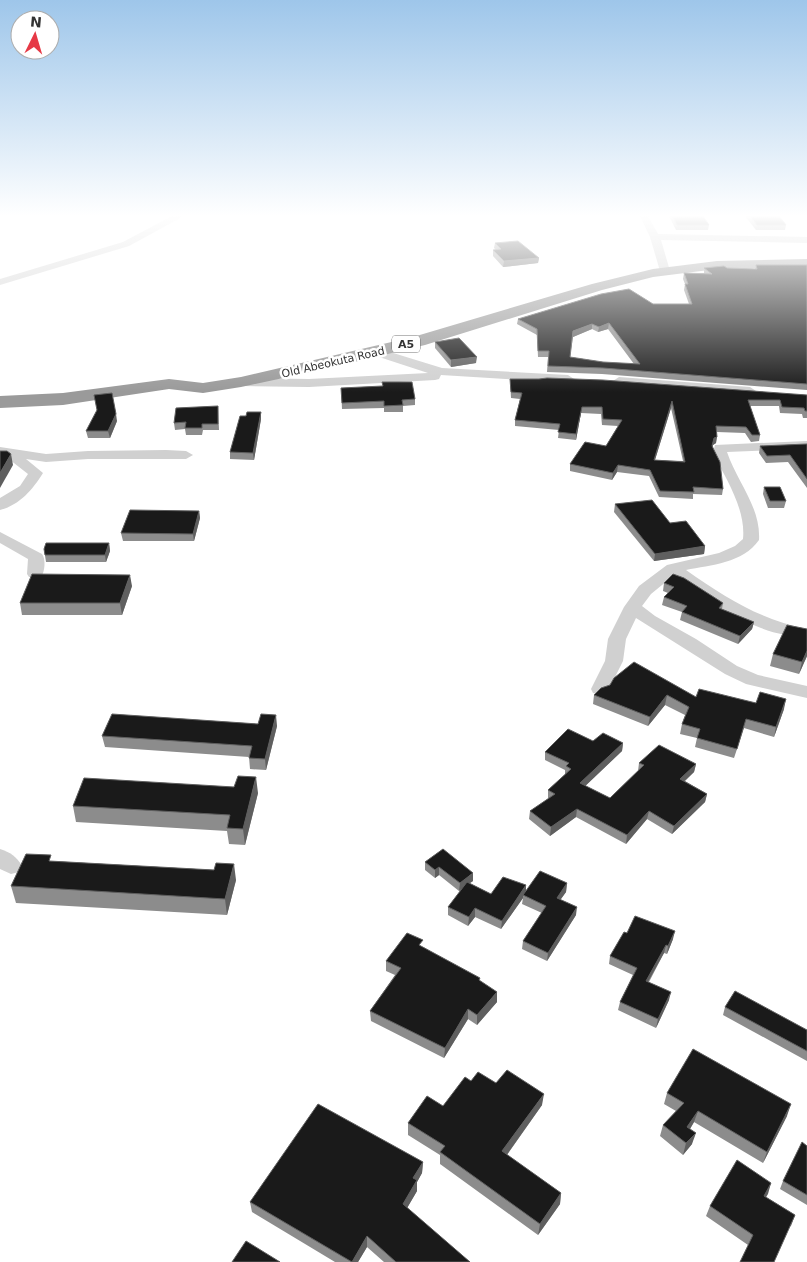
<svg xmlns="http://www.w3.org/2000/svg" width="807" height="1262" font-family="'DejaVu Sans',sans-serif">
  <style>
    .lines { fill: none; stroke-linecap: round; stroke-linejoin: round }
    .minor { fill: #d0d0d0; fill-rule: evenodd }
    .highway { fill: #9a9a9a; fill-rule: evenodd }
    .wall { fill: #8c8c8c; fill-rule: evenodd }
    .shaded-wall { fill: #5f5f5f }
    .building { fill: #1a1a1a; stroke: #5f5f5f; fill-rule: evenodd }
    .labels { text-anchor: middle; stroke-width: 5; stroke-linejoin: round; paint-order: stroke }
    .shield { fill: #fff; stroke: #707070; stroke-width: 1 }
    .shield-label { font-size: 11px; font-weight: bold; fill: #333 }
    .far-street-label { font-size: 11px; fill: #333; stroke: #fff }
  </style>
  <rect width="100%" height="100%" fill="#fff"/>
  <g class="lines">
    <g class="minor">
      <polygon points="172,216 184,216 129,246 0,285 0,279 123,242"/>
      <polygon points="640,216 648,216 658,234 807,237 807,243 661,240 670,271 665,274 660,271 650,237"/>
      <polygon points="377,348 442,368 568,375 574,379 568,383 441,375 439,379 435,380 309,387 241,386 235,382 241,378 309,379 428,373 373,355 371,352"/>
      <polygon points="619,377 750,387 756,391 750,395 615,384 613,381"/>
      <path d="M807 441V449L727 452C737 482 761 507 759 540 743 563 711 565 686 570 726 598 759 619 807 629V639C792 636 776 634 761 628 729 616 701 596 673 576L651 594 642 606 655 616 696 639 737 666 758 675 807 686V698L746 684 725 674 636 618 626 639 623 661 607 693 600 695 593 693 591 689 605 661 608 639 624 607 639 586 667 565 719 553 735 546 743 539C746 509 726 479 713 453L715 445Z"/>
      <path d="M0 447 46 454 88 451 166 450 186 451 193 455 186 459H88L46 462 26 459 43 473C33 489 20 505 0 510V498L20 486 28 474 5 456 0 455Z"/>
      <path d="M0 532 42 554C46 559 45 572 41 577H29L27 574 28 559 0 543Z"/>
      <path d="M0 849C10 852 17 857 22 866L19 872 11 874 0 869Z"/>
    </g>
    <polygon class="highway" points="807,259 807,267 717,269 653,277 602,290 425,345 330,368 241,387 203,393 169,389 63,405 0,408 0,396 63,393 169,379 203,383 241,377 413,337 592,284 653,269 717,261"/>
  </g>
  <g class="wall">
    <polygon points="669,216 703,216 709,225 708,230 676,230"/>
    <polygon points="745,216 779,216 786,225 785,230 756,230"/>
    <polygon points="495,243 539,258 538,263 503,267 493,256 493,250 496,250 494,248"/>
    <path d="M756 265H807V390L602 374 547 372 548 357H538L537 335 517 324 518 319 653 304H689L684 290 685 284 683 279 684 273H704V268L755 269ZM592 329 598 332 608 329 634 364 603 362 570 357 573 337Z"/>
    <polygon points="435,342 476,363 451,367 435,348"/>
    <path d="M510 379 807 395V418H803L802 414 780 413 779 406H750L760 435 759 441 751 442 745 433 717 432 716 443 713 445V447L723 489 722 495 693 494V499L659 497 649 476 617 472 612 480 570 471V464L606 446 618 426 602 425 601 414 581 413 576 440 558 438 559 430 515 426V420L520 399 511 398ZM671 408 683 461 655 460Z"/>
    <polygon points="341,388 415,399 415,405 403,406 403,412 384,412 384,408 342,409"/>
    <polygon points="218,406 219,430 203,430 202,435 186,435 185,429 175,430 174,423"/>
    <polygon points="261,412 261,419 254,460 230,459 230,452 246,416"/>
    <polygon points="117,421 110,438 88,438 86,431"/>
    <polygon points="807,444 807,488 788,462 766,463 759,453 760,446"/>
    <polygon points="764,487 786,501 784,508 768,508 763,494"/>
    <polygon points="615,504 670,523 705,546 704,554 654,561 614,512"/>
    <polygon points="199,511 200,518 194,541 123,541 121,533"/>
    <polygon points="109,543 110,551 106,562 46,562 44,549"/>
    <polygon points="664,583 723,603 722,609 754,622 752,629 738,644 680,620 682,612 662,605 664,597 668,593 663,591"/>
    <polygon points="132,586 122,615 22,615 20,603"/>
    <polygon points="773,654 807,656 799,674 770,666"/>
    <polygon points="601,688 756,703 784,709 774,737 744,728 734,758 695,747 697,738 680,734 682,724 685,715 665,705 648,726 593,704 594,695"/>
    <polygon points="277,726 266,770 250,769 249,757 105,747 102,736"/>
    <polygon points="593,741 623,743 622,751 585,786 610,798 638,771 639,763 696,764 694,772 685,781 707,794 705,802 672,834 647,819 626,844 576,817 550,836 529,819 530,811 548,799 548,790 565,775 565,770 545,760 545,752"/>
    <polygon points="258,793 245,845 229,844 227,831 76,822 73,806"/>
    <polygon points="443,849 473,881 469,883 491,894 526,891 567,883 566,892 560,900 576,915 547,961 522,949 523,941 542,913 522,904 523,898 501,929 475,917 468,926 448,915 448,907 462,889 459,891 439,875 435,878 425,870 425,862"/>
    <polygon points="53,861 214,870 236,880 227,915 16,903 11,886"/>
    <polygon points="627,933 673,939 667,954 664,953 649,982 669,1000 656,1028 618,1010 620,1002 633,975 609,964 610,956"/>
    <polygon points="423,947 480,981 497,1002 477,1025 468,1019 444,1058 371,1021 370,1011 395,975 386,971 386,961"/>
    <polygon points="725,1007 807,1030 807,1061 723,1015"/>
    <polygon points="471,1081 542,1105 507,1155 561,1193 560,1204 538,1235 440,1164 440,1155 408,1135 408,1123 443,1106"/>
    <polygon points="667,1093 787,1116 763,1163 694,1122 690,1129 692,1144 683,1155 660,1136 663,1125 676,1111 664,1104"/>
    <polygon points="807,1146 807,1205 780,1189 783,1181"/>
    <polygon points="423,1162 422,1173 417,1182 417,1191 407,1208 470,1262 384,1262 367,1247 358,1262 335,1262 252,1212 250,1202"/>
    <polygon points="771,1183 766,1197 795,1215 791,1226 748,1245 706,1216 710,1206"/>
  </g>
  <g class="shaded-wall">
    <polygon points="539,258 538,263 503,267 504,261"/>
    <polygon points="609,323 608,329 598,332 599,327"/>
    <polygon points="592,324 592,329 573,337 573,331"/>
    <polygon points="477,357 476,363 451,367 451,360"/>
    <polygon points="672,401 671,408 653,466 654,460"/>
    <polygon points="582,407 581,413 576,440 576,434"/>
    <polygon points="261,412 261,419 254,460 253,453"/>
    <polygon points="116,414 117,421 110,438 108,431"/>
    <polygon points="717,437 716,443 713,445 711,453 714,438"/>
    <polygon points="11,454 13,465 0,488 0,473"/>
    <polygon points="618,465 617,472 612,480 613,473"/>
    <polygon points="199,511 200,518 194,541 193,534"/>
    <polygon points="109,543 110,551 106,562 105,555"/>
    <polygon points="705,546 704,554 654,561 655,554"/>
    <polygon points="130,575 132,586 122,615 120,603"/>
    <polygon points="754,622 752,629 738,644 740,636"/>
    <polygon points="807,651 807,656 799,674 802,662"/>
    <polygon points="667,695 665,705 648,726 650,717"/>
    <polygon points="786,699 784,709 774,737 776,727"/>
    <polygon points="276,715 277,726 266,770 265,759"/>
    <polygon points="623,743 622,751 579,792 580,783"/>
    <polygon points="696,764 694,772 678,787 680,779"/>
    <polygon points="256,777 258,793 245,845 243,829"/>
    <polygon points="707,794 705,802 672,834 674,826"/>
    <polygon points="577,809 576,817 550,836 551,827"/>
    <polygon points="649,811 647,819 626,844 627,835"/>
    <polygon points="234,864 236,880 227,915 225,899"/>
    <polygon points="439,867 439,875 435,878 435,870"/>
    <polygon points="473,873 473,881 459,891 460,883"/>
    <polygon points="567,883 566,892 556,906 557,898"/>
    <polygon points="526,885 526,894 523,895 523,898 501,929 502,921"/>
    <polygon points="577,907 576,915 547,961 548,953"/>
    <polygon points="475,908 475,917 468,926 469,917"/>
    <polygon points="675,931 673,939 667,954 668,946"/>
    <polygon points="666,945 664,953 644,989 646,981"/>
    <polygon points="497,992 497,1002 477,1025 477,1015"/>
    <polygon points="671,992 669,1000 656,1028 658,1019"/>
    <polygon points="468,1009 468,1019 444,1058 445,1048"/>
    <polygon points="544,1094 542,1105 501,1163 502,1151"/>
    <polygon points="791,1104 787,1116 763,1163 767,1152"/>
    <polygon points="698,1111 694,1122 684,1139 687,1127"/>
    <polygon points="696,1133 692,1144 683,1155 686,1143"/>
    <polygon points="423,1162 422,1173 417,1182 417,1191 403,1215 403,1204 413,1178"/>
    <polygon points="771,1183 768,1194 760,1207 764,1196"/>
    <polygon points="561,1193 560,1204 538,1235 540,1224"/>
    <polygon points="367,1236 367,1247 358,1262 352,1262"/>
  </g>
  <g class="building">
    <polygon points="672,216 703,216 709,225 677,225"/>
    <polygon points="750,216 779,216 786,225 757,225"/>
    <polygon points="518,241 539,258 504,261 493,250 501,249 495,243"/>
    <path d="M756 265H807V384L603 368 548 366 549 351H538L537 329 518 319 601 294 629 289 653 304H692L685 284H688L684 273 712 274 704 268 724 266 727 268 757 269ZM609 323 640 364 603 362 570 357 573 331 592 324 599 327Z"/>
    <polygon points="459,338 477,357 451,360 435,342"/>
    <path d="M547 378 603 380 807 395V411H805L804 408 782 407 780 400H748L760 435H752L746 427 716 426 717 437 714 438 712 446 720 462 723 489 693 487 694 492 660 491 650 470 618 465 613 473 570 464 585 442 606 446 622 420 603 419 602 407H582L576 434 558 432 560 424 515 420 522 393 511 392 510 379H539ZM672 401 685 462 654 460Z"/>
    <polygon points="382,382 412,382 415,399 402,400 403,405 384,406 384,401 342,403 341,388 383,386"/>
    <polygon points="112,393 116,414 108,431 86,431 97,410 94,395"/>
    <polygon points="218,406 218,424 202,424 202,428 185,428 186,422 174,423 176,408"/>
    <polygon points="247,412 261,412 253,453 230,452 240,416 246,416"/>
    <polygon points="807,444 807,479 790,455 767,456 760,446"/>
    <polygon points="0,451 7,451 11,454 0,473"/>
    <polygon points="764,487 780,487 786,501 770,501"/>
    <polygon points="652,500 670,523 686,521 705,546 655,554 615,504"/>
    <polygon points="130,510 199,511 193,534 121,533"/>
    <polygon points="46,543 109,543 105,555 45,555 44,549"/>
    <polygon points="32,574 130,575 120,603 20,603"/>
    <polygon points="673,574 684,578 723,603 719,608 754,622 740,636 682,612 687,606 664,597 674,587 664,583"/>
    <polygon points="787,625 807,629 807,651 802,662 773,654"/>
    <polygon points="634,662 696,697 699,689 756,703 760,692 786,699 776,727 746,719 737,749 697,738 700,729 682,724 689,707 667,695 650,717 594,695 601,688 610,685 614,678"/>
    <polygon points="112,714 258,724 261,714 276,715 265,759 249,758 252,746 102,736"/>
    <polygon points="568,729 593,741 603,733 623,743 580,783 610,798 644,765 639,763 659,745 696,764 680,779 707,794 674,826 649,811 627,835 577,809 551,827 530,811 555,794 548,790 571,769 566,766 569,763 545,752"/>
    <polygon points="238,776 256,777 243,829 227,828 230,815 73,806 84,778 234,787"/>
    <polygon points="443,849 473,873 460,883 439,867 435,870 425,862"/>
    <polygon points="26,854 51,855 49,861 214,870 216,863 234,864 225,899 11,886"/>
    <polygon points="540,871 567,883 557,898 577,907 548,953 523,941 546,906 523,895"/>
    <polygon points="503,877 526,885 502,921 475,908 469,917 448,907 467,882 491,894"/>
    <polygon points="635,916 675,931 668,946 666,945 646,981 671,992 658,1019 620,1002 637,968 610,956 624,932 627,933"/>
    <polygon points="407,933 423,940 419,945 480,978 479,980 497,992 477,1015 468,1009 445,1048 370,1011 401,968 386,961"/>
    <polygon points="735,991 807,1030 807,1051 725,1007"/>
    <polygon points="693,1049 791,1104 767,1152 698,1111 687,1127 696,1133 686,1143 663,1125 684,1103 667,1093"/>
    <polygon points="507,1070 544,1094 502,1151 561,1193 540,1224 440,1152 445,1146 408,1123 427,1096 443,1106 465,1077 471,1081 478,1072 496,1083"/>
    <polygon points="318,1104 423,1162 413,1178 417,1180 403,1204 470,1262 396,1262 367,1236 352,1262 250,1202"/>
    <polygon points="802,1142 807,1146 807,1195 783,1181"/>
    <polygon points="737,1160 771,1183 764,1196 795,1215 774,1262 740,1262 753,1235 710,1206"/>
    <polygon points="246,1241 280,1262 232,1262"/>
  </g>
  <linearGradient id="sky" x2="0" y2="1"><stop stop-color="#9ec6ea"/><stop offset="0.55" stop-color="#fff"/><stop offset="1" stop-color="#fff" stop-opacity="0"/></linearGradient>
  <rect width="807" height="392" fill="url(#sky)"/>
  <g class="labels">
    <rect class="shield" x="392" y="335.5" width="28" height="17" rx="4"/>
    <g class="shield-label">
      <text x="406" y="348">A5</text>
    </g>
    <g class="far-street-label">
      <text transform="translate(333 362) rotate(-13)" y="4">Old Abeokuta Road</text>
    </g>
  </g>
  <g transform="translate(35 35) rotate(5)"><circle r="24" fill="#ffffff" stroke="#adadad"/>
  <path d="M0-4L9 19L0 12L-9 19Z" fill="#e63946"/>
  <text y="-8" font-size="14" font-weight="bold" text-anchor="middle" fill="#333333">N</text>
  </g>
</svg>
